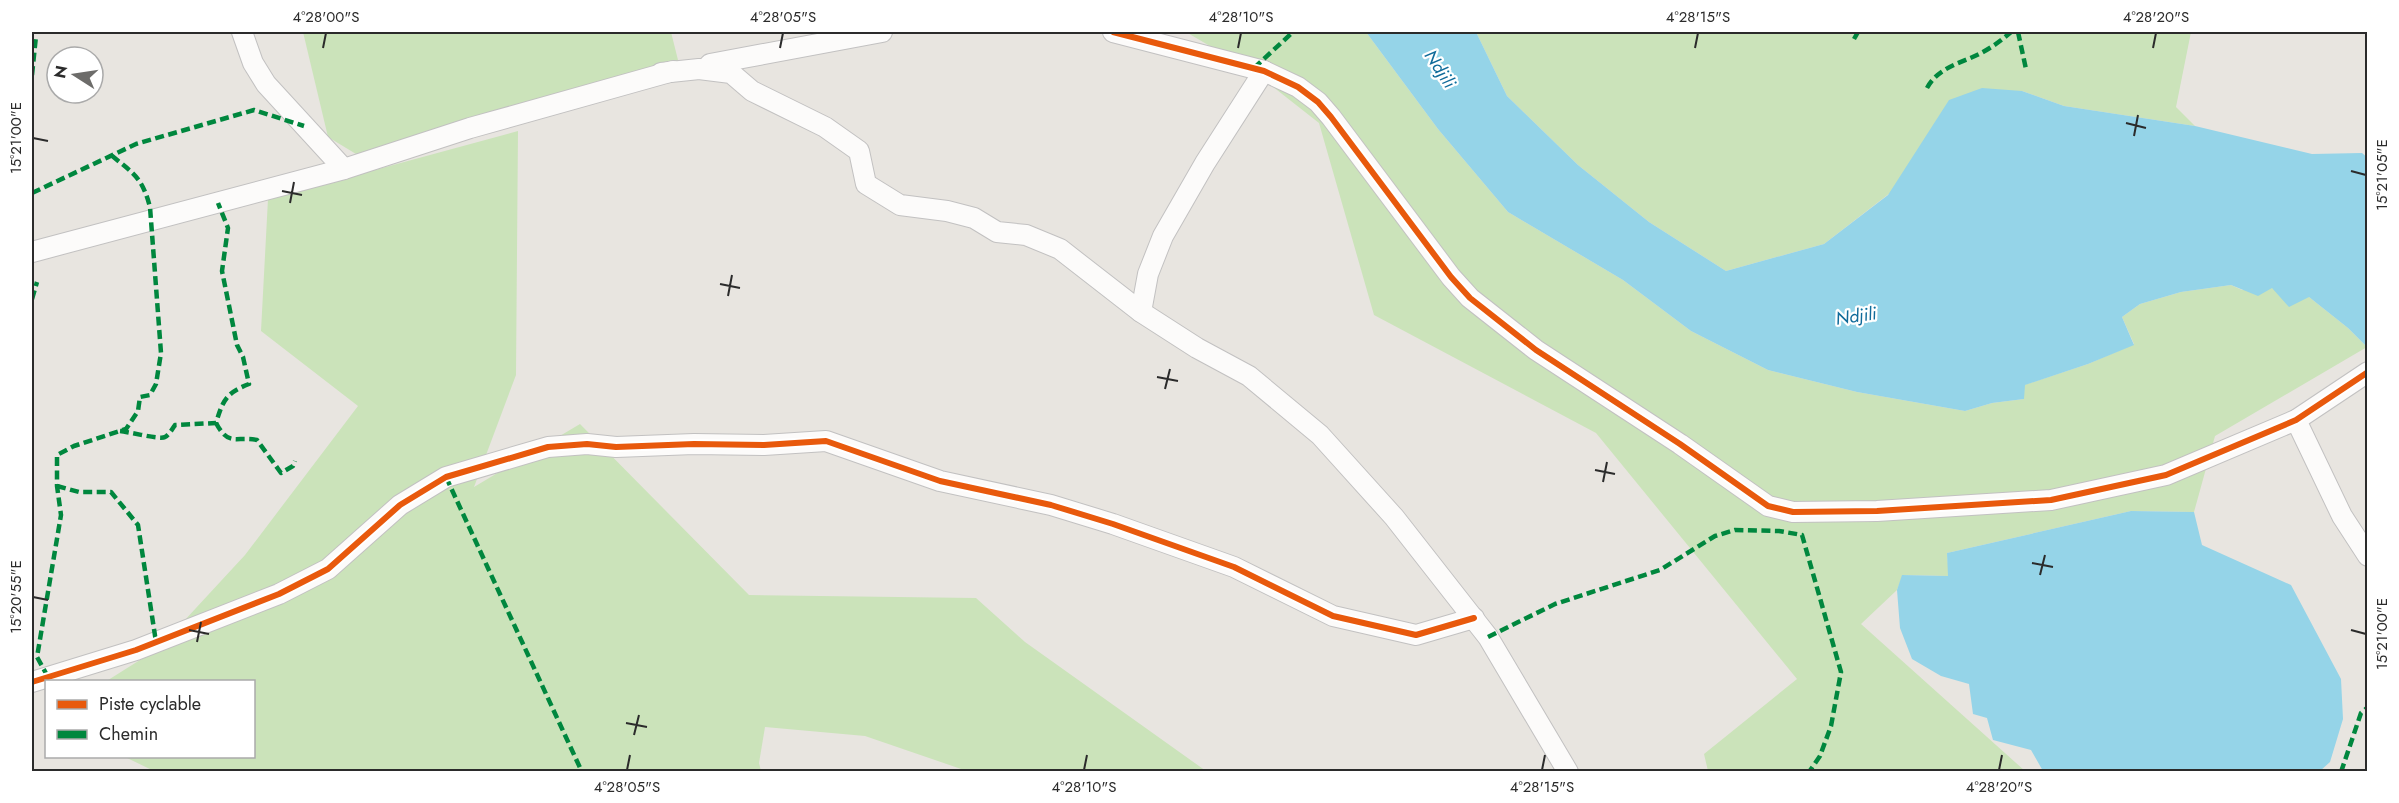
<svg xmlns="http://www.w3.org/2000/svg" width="2399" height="803" font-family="Jost,sans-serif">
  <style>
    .green { fill: #cbe3ba }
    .water { fill: #95d4e8 }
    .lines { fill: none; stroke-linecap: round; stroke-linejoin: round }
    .minor-casing { stroke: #c2c1c1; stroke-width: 22 }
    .minor { stroke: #fcfbfa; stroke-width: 20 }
    .quiet { stroke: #00873e; stroke-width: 4.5; stroke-dasharray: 9 4.5; stroke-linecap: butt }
    .cycleway-casing { stroke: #fff; stroke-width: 10 }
    .cycleway { stroke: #e8590c; stroke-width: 6 }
    .ticks { fill: none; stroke: #2b2b2b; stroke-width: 2 }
    .labels { text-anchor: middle; stroke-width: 4.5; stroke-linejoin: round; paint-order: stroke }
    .water-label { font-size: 18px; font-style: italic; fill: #106b9a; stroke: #fff }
    .neatline { fill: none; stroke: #2b2b2b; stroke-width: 2 }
    .ticks-label { font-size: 15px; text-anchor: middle; fill: #2b2b2b }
  </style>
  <rect width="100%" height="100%" fill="#e8e5e0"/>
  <g class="green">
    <polygon points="303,32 671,32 679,64 361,157 328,137"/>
    <polygon points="1186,32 1366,32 1438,129 1508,212 1623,280 1691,331 1768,370 1857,392 1965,411 1992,403 2024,399 2024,385 2088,364 2134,344 2122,317 2140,304 2181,292 2231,285 2242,290 2272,288 2309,297 2348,328 2367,347 2215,436 2194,512 2131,511 1947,553 1949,576 1903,575 1897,590 1861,624 2025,771 1708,771 1704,754 1797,679 1596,433 1374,315 1319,123 1254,72"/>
    <polygon points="1476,32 2191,32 2176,107 2195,126 2064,106 2022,91 1824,244 1726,271 1649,222 1578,165 1507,96"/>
    <polygon points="518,131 516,375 474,487 580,424 749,595 976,598 1025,642 1206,771 967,771 865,736 765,727 759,763 761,771 154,771 125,757 254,756 254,682 105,682 159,648 245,555 358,406 261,331 268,199"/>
  </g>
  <g class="water">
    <polygon points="1366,32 1476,32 1507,96 1578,165 1649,222 1726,271 1824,244 1888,195 1949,100 1982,88 2022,91 2064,106 2195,126 2312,154 2362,153 2368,158 2367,347 2348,328 2309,297 2289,307 2272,288 2258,296 2231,285 2181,292 2140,304 2122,317 2134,345 2088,364 2025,385 2024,399 1992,403 1965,411 1857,392 1768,370 1691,331 1623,280 1508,212 1438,129"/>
    <polygon points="2131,511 2194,512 2202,545 2291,585 2341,679 2343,719 2330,762 2320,771 2043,771 2031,750 1993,740 1987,718 1973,714 1969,684 1941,676 1912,659 1900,628 1897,590 1902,575 1948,576 1947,553"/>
  </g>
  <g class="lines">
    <defs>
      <g id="minor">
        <polyline points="242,32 253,63 266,84 344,169"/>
        <polyline points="1113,32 1264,71 1298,87 1318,102 1331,117 1451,277 1470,298 1536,350 1680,444 1768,506 1793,512 1877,511 2051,500 2166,475 2296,420 2368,372"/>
        <polyline points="710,64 882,32"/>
        <polyline points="661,73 699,69 731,73 752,91 825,127 859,151 866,184 900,205 947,211 974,218 997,232 1026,235 1060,249 1141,312 1197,348 1249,376 1320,435 1394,517 1488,637 1568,772"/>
        <polyline points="32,252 344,169 470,128 673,71"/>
        <polyline points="1141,312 1148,274 1163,236 1205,163 1264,71"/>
        <polyline points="2296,420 2342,516 2368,556"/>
        <polyline points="32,682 136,650 279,594 328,569 400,505 446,477 548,447 587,444 616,447 694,444 764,445 826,441 940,481 1051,505 1113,524 1234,567 1333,616 1416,635 1474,618"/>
      </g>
    </defs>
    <use href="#minor" class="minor-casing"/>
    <use href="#minor" class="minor"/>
    <g class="quiet">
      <polyline points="2018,32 2026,69"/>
      <polyline points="1854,39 1858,32"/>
      <polyline points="1254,68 1293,32"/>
      <polyline points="32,75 36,36"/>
      <path d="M1927 88C1939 66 1963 63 1983 52 1994 46 2003 39 2011 32"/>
      <polyline points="32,193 136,144 254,110 304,126"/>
      <polyline points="32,299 37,282"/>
      <path d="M216 423C229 447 235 436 257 440L281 473 293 466 295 461"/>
      <path d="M120 431C130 432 160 440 165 437 169 435 173 428 175 425L216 423C223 400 226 393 249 384L243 357 237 345 222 271 228 228 218 203"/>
      <polyline points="446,477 582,772"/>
      <polyline points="57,486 79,492 111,492 138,525 156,642"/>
      <polyline points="1488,637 1555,604 1660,570 1715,536 1735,530 1779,531 1802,535 1841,672 1831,726 1820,756 1809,772"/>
      <path d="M48 677 37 657 61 515 57 486V455L74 446 126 429 138 411 140 397 150 395 156 384 161 353 150 207C142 177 134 174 111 155"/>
      <polyline points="2341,772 2361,713 2368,707"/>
    </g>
    <defs>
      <g id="cycleway">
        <polyline points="1113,32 1264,71 1298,87 1318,102 1331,117 1451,277 1470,298 1536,350 1680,444 1768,506 1793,512 1877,511 2051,500 2166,475 2296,420 2368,372"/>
        <polyline points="32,682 136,650 279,594 328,569 400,505 446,477 548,447 587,444 616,447 694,444 764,445 826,441 940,481 1051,505 1113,524 1234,567 1333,616 1416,635 1474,618"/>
      </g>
    </defs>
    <use href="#cycleway" class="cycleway-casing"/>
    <use href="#cycleway" class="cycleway"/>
  </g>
  <path class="ticks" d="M323 48 326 33M780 48 783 33M1238 48 1241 33M1695 48 1698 33M2153 48 2156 33M2126 123 2146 128M2134 136 2138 115M33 138 48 141M2351 171 2366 175M282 191 302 195M290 203 294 182M720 284 740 288M728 296 732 275M1157 377 1178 381M1165 389 1170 369M1595 470 1615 474M1603 482 1607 462M2032 563 2053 567M2040 575 2045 555M33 597 48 600M189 630 209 634M2351 630 2366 634M197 642 201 622M626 723 647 727M634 735 639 715M627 770 630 755M1084 770 1087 755M1542 770 1545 755M1999 770 2002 755"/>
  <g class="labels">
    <g class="water-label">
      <text transform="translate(1440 69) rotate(57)" y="6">Ndjili</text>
      <text transform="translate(1856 316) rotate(-8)" y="6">Ndjili</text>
    </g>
  </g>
  <rect width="2399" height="803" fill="none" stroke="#ffffff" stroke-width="66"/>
  <rect x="45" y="680" width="210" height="78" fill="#ffffff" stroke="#aaaaaa" stroke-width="1.5"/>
  <rect x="57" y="700" width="30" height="9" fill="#e8590c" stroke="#aaaaaa" stroke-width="1.5"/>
  <text x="99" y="710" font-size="18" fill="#2b2b2b">Piste cyclable</text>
  <rect x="57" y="730" width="30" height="9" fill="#00873e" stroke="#aaaaaa" stroke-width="1.5"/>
  <text x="99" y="740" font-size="18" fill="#2b2b2b">Chemin</text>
  <g transform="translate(75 75) rotate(282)"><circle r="28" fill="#ffffff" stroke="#aaaaaa" stroke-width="1.5"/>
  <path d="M0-4.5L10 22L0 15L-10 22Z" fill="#6d6c6a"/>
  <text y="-9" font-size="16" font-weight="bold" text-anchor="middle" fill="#2b2b2b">N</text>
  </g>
  <rect x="33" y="33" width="2333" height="737" class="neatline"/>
  <g class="ticks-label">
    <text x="326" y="22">4°28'00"S</text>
    <text x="783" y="22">4°28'05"S</text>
    <text x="1241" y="22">4°28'10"S</text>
    <text x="1698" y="22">4°28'15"S</text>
    <text x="2156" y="22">4°28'20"S</text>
    <text transform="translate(16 138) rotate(-90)" y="5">15°21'00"E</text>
    <text transform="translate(2382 175) rotate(-90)" y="5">15°21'05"E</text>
    <text transform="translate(16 597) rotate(-90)" y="5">15°20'55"E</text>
    <text transform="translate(2382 634) rotate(-90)" y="5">15°21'00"E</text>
    <text x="627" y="792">4°28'05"S</text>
    <text x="1084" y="792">4°28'10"S</text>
    <text x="1542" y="792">4°28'15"S</text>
    <text x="1999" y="792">4°28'20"S</text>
  </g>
</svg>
